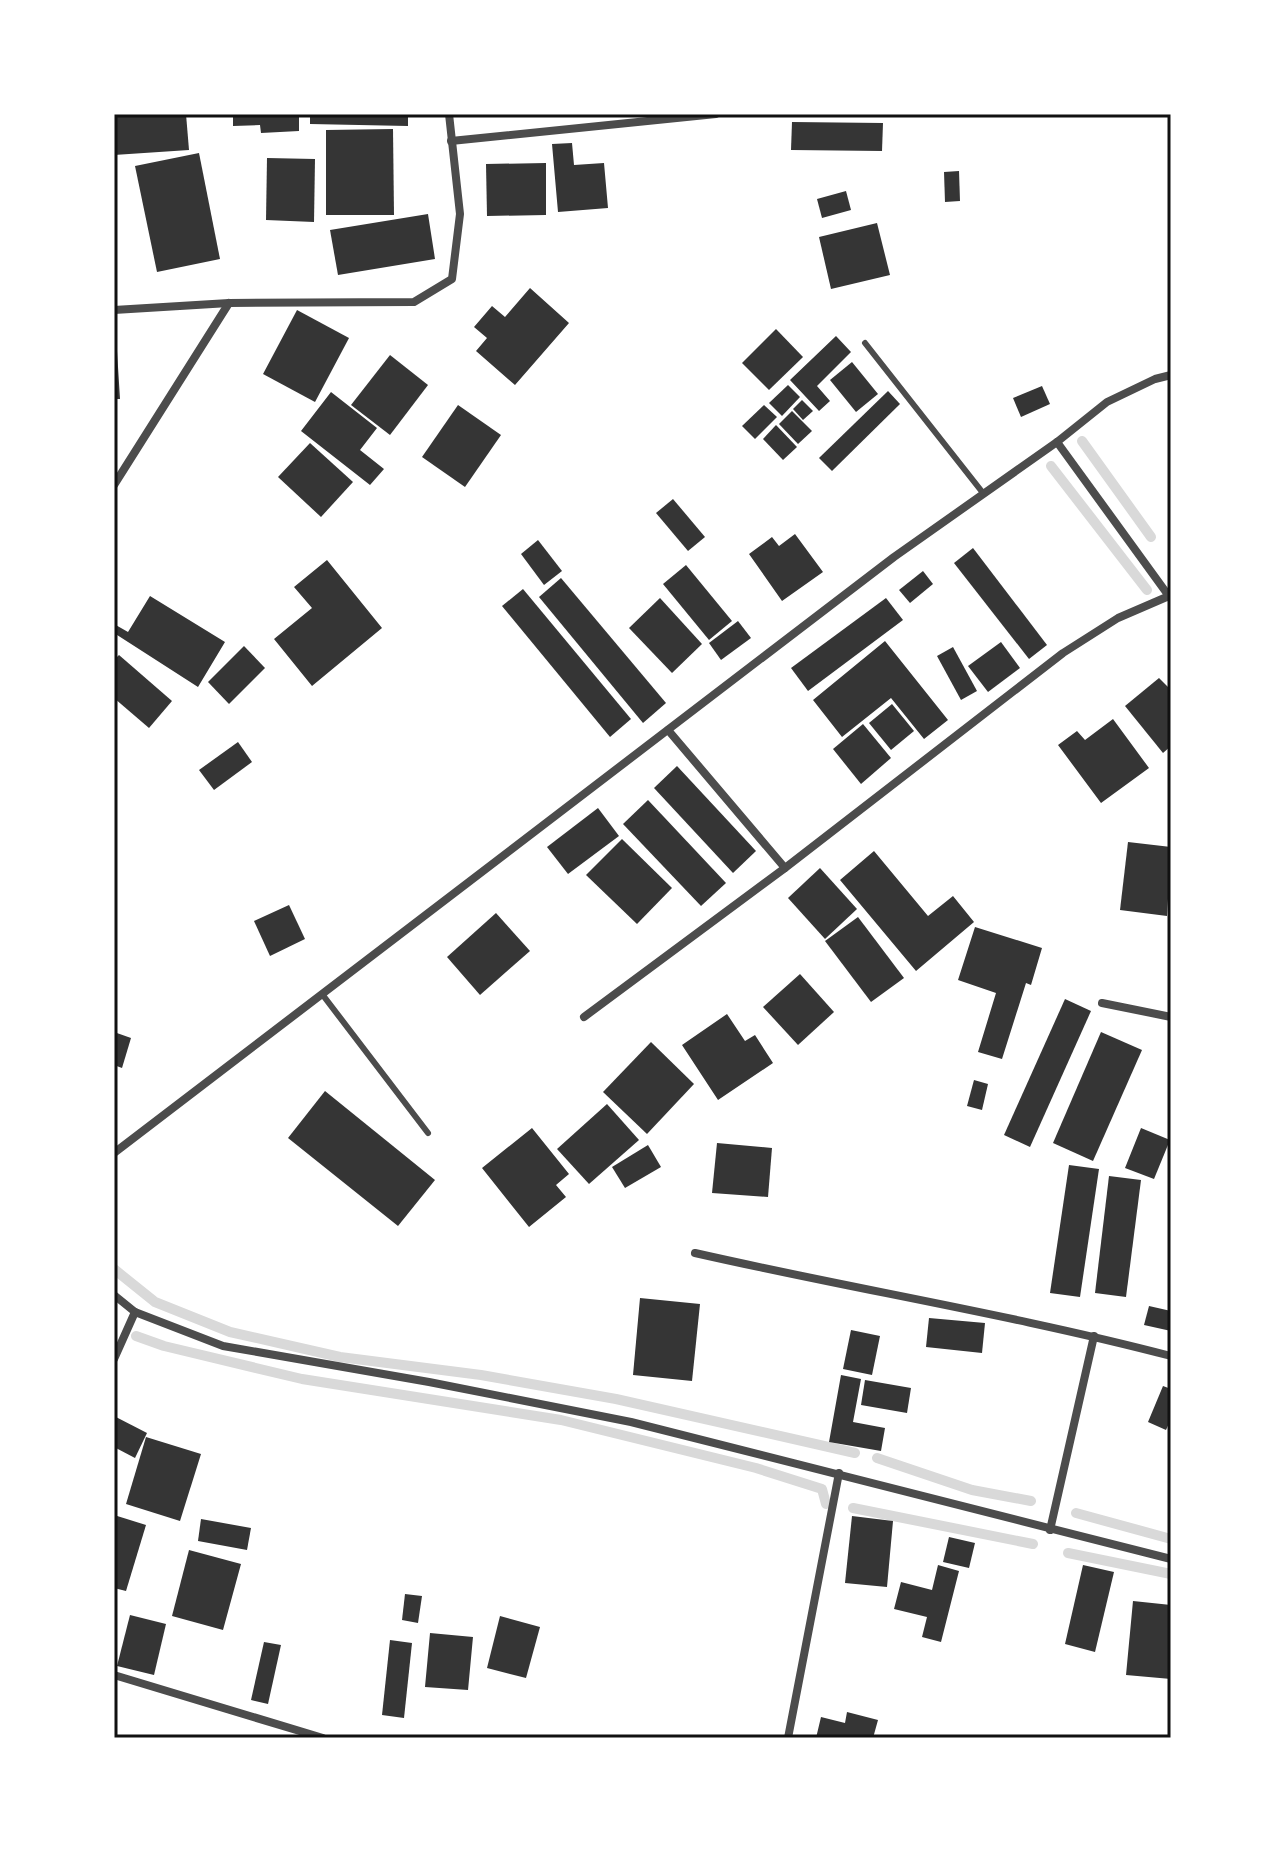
<svg xmlns="http://www.w3.org/2000/svg" width="1285" height="1852" font-family="'Libre Baskerville',serif">
  <style>
    .lines { fill: none; stroke-linecap: round; stroke-linejoin: round }
    .stream { stroke: #d9d9d9; stroke-width: 10 }
    .building { fill: #353535 }
    .service { stroke: #4c4c4c; stroke-width: 6 }
    .minor { stroke: #4c4c4c; stroke-width: 8 }
    .neatline { fill: none; stroke: #111; stroke-width: 3 }
  </style>
  <rect width="100%" height="100%" fill="#fff"/>
  <g class="lines">
    <g class="stream">
      <polyline points="1082,441 1151,537"/>
      <polyline points="1051,466 1147,590"/>
      <polyline points="114,1269 155,1302 230,1332 340,1357 481,1375 616,1399 855,1453"/>
      <polyline points="136,1336 164,1346 302,1379 561,1420 756,1468 822,1489 826,1504"/>
      <polyline points="877,1458 972,1490 1031,1501"/>
      <polyline points="853,1508 1033,1544"/>
      <polyline points="1076,1513 1171,1539"/>
      <polyline points="1068,1553 1171,1574"/>
    </g>
  </g>
  <g class="building">
    <polygon points="114,114 186,114 189,150 114,155"/>
    <polygon points="233,114 299,114 299,131 261,133 260,125 233,126"/>
    <polygon points="310,114 408,114 408,126 310,124"/>
    <polygon points="792,122 883,123 882,151 791,150"/>
    <polygon points="393,129 394,215 326,215 326,130"/>
    <polygon points="572,143 574,165 604,163 608,208 558,212 552,144"/>
    <polygon points="199,153 220,259 157,272 135,166"/>
    <polygon points="267,158 315,159 314,222 266,220"/>
    <polygon points="546,163 546,215 487,216 486,164"/>
    <polygon points="959,171 960,201 945,202 944,172"/>
    <polygon points="846,191 851,210 822,218 817,199"/>
    <polygon points="428,214 435,259 338,275 330,230"/>
    <polygon points="877,223 890,275 831,289 819,237"/>
    <polygon points="530,288 569,323 515,385 476,351 487,338 474,327 492,306 505,317"/>
    <polygon points="297,310 349,338 315,402 263,374"/>
    <polygon points="776,329 803,357 769,390 742,363"/>
    <polygon points="114,335 116,335 120,399 114,399"/>
    <polygon points="836,336 851,352 817,386 830,401 819,411 790,380"/>
    <polygon points="390,355 428,385 390,435 351,405"/>
    <polygon points="852,362 878,394 856,412 830,380"/>
    <polygon points="788,385 800,397 782,416 769,403"/>
    <polygon points="1042,386 1050,404 1021,417 1013,398"/>
    <polygon points="888,391 900,404 832,471 819,458"/>
    <polygon points="331,392 377,428 360,450 384,469 370,485 301,431"/>
    <polygon points="802,400 813,411 803,420 793,409"/>
    <polygon points="458,405 501,435 465,487 422,457"/>
    <polygon points="764,405 777,417 755,439 742,426"/>
    <polygon points="792,411 812,431 798,444 779,424"/>
    <polygon points="776,425 797,447 783,460 763,439"/>
    <polygon points="310,443 353,482 321,517 278,477"/>
    <polygon points="673,499 705,537 688,551 656,513"/>
    <polygon points="795,534 823,572 782,601 749,554 772,537 779,546"/>
    <polygon points="538,540 562,571 544,585 521,554"/>
    <polygon points="973,548 1047,645 1029,659 954,563"/>
    <polygon points="327,560 382,628 312,686 274,639 312,608 294,587"/>
    <polygon points="686,565 732,621 709,640 663,584"/>
    <polygon points="923,571 933,584 910,603 899,590"/>
    <polygon points="561,578 666,703 643,723 539,597"/>
    <polygon points="523,589 631,719 610,737 502,606"/>
    <polygon points="150,596 225,642 198,687 114,633 114,624 128,632"/>
    <polygon points="660,598 702,644 672,673 629,628"/>
    <polygon points="886,598 903,620 808,691 791,668"/>
    <polygon points="738,621 751,638 721,660 709,643"/>
    <polygon points="885,641 948,720 924,739 891,698 842,737 813,700"/>
    <polygon points="1001,642 1020,668 988,692 968,666"/>
    <polygon points="244,646 265,668 229,704 208,682"/>
    <polygon points="953,647 977,691 961,700 937,656"/>
    <polygon points="119,655 172,701 149,728 114,698 114,660"/>
    <polygon points="1159,678 1171,690 1171,746 1163,753 1125,706"/>
    <polygon points="892,704 914,731 891,750 869,723"/>
    <polygon points="1113,719 1149,768 1101,803 1058,745 1077,731 1085,740"/>
    <polygon points="863,724 891,758 861,784 833,749"/>
    <polygon points="238,742 252,762 214,790 199,770"/>
    <polygon points="677,766 756,851 733,873 654,788"/>
    <polygon points="648,800 726,883 701,906 623,824"/>
    <polygon points="598,808 619,836 568,874 547,847"/>
    <polygon points="622,839 672,888 637,924 586,875"/>
    <polygon points="1128,842 1171,847 1167,916 1120,910"/>
    <polygon points="874,851 928,916 953,896 974,922 916,971 840,880"/>
    <polygon points="820,868 857,909 825,939 788,898"/>
    <polygon points="289,905 305,939 270,956 254,921"/>
    <polygon points="496,913 530,951 480,995 447,957"/>
    <polygon points="858,917 904,978 871,1002 825,941"/>
    <polygon points="975,927 1042,948 1031,985 1026,983 1002,1059 978,1052 996,993 958,980"/>
    <polygon points="800,974 834,1012 798,1045 763,1007"/>
    <polygon points="1065,999 1091,1011 1030,1147 1004,1135"/>
    <polygon points="727,1014 745,1041 755,1035 773,1063 718,1100 682,1045"/>
    <polygon points="114,1032 131,1038 122,1068 114,1065"/>
    <polygon points="1101,1032 1142,1050 1093,1161 1053,1143"/>
    <polygon points="651,1042 694,1084 647,1134 603,1092"/>
    <polygon points="974,1080 988,1084 982,1110 967,1106"/>
    <polygon points="325,1091 435,1180 398,1226 288,1138"/>
    <polygon points="607,1104 639,1140 589,1184 557,1149"/>
    <polygon points="532,1128 569,1174 556,1185 566,1197 529,1227 482,1168"/>
    <polygon points="1141,1128 1170,1140 1154,1179 1125,1168"/>
    <polygon points="717,1143 772,1148 768,1197 712,1193"/>
    <polygon points="648,1145 661,1167 625,1188 612,1167"/>
    <polygon points="1069,1165 1099,1169 1080,1297 1050,1293"/>
    <polygon points="1109,1176 1141,1180 1126,1297 1095,1293"/>
    <polygon points="640,1298 700,1304 692,1381 633,1375"/>
    <polygon points="1149,1306 1171,1311 1171,1331 1144,1325"/>
    <polygon points="929,1318 985,1323 982,1353 926,1347"/>
    <polygon points="851,1330 880,1336 872,1375 843,1369"/>
    <polygon points="841,1375 861,1379 853,1422 885,1428 881,1451 829,1442"/>
    <polygon points="865,1380 911,1388 907,1413 861,1405"/>
    <polygon points="1163,1386 1171,1389 1171,1419 1166,1430 1148,1422"/>
    <polygon points="114,1416 147,1433 135,1458 114,1447"/>
    <polygon points="146,1437 201,1454 180,1521 126,1504"/>
    <polygon points="114,1515 146,1525 126,1591 114,1588"/>
    <polygon points="852,1516 893,1521 887,1587 845,1583"/>
    <polygon points="201,1519 251,1528 247,1550 198,1541"/>
    <polygon points="949,1537 975,1543 969,1568 943,1562"/>
    <polygon points="189,1550 241,1564 223,1630 172,1616"/>
    <polygon points="938,1565 959,1571 941,1642 922,1637 927,1617 894,1609 901,1582 932,1590"/>
    <polygon points="1083,1565 1114,1572 1095,1652 1065,1644"/>
    <polygon points="405,1594 422,1596 418,1623 402,1620"/>
    <polygon points="1133,1601 1171,1605 1171,1679 1126,1675"/>
    <polygon points="130,1615 166,1624 154,1675 117,1666"/>
    <polygon points="500,1616 540,1627 526,1678 487,1668"/>
    <polygon points="430,1633 473,1637 468,1690 425,1687"/>
    <polygon points="390,1640 412,1643 404,1718 382,1715"/>
    <polygon points="264,1642 281,1645 268,1704 251,1700"/>
    <polygon points="847,1712 878,1720 873,1738 816,1738 821,1717 845,1723"/>
  </g>
  <g class="lines">
    <g class="service">
      <polyline points="865,343 983,493"/>
      <polyline points="322,994 428,1133"/>
    </g>
    <g class="minor">
      <polyline points="451,141 716,114"/>
      <polyline points="114,310 229,303 414,302 452,279 460,214 449,114"/>
      <polyline points="1057,442 1171,599"/>
      <polyline points="114,485 229,303"/>
      <polyline points="668,730 785,868"/>
      <polyline points="1102,1003 1171,1017"/>
      <polyline points="584,1017 785,868 1063,653 1118,618 1169,596"/>
      <polyline points="114,1153 894,557 1057,442 1107,402 1155,379 1171,375"/>
      <path d="M695 1253C853 1289 1014 1315 1171 1356"/>
      <polyline points="114,1295 135,1312 223,1346 429,1382 631,1422 1171,1559"/>
      <polyline points="114,1359 135,1312"/>
      <polyline points="1050,1530 1094,1336"/>
      <polyline points="114,1675 323,1738"/>
      <polyline points="788,1738 839,1473"/>
    </g>
  </g>
  <rect width="1285" height="1852" fill="none" stroke="#ffffff" stroke-width="232"/>
  <rect x="116" y="116" width="1053" height="1620" class="neatline"/>
</svg>
